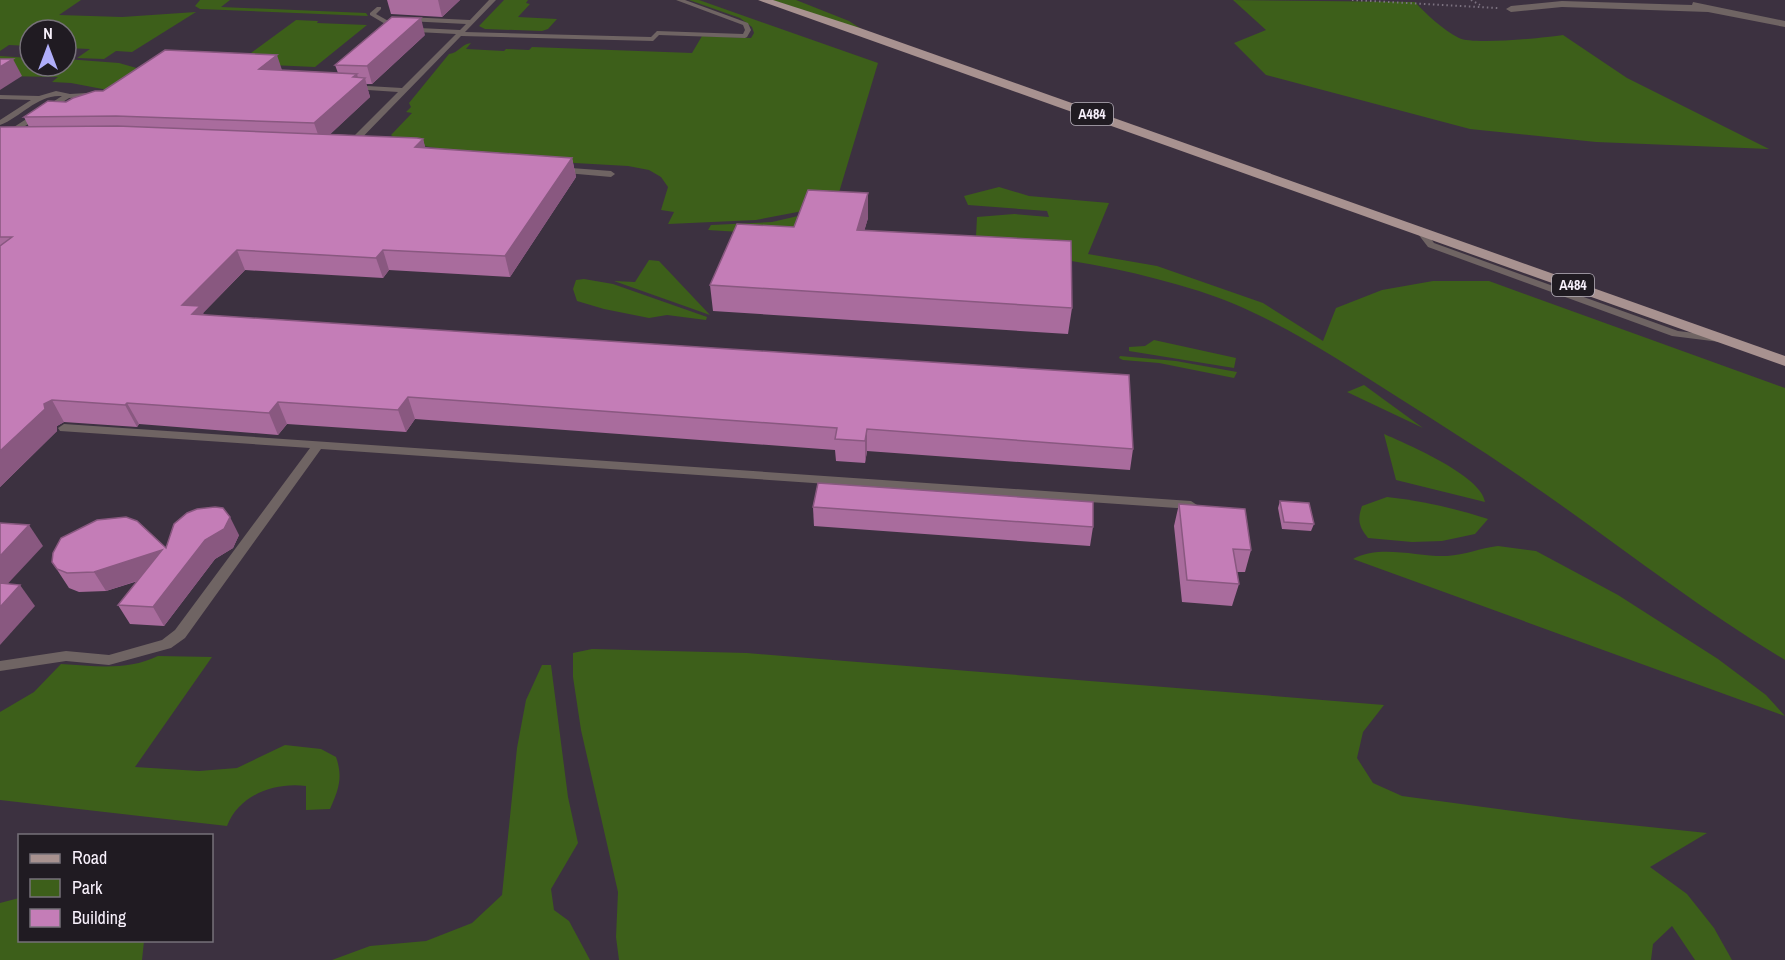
<svg xmlns="http://www.w3.org/2000/svg" width="1785" height="960" font-family="'Archivo Narrow',sans-serif">
  <style>
    .green { fill: #3d5f1a }
    .lines { fill: none; stroke-linecap: round; stroke-linejoin: round }
    .path { stroke: #7c7280; stroke-width: 2; stroke-dasharray: 1.5 3; stroke-linecap: butt }
    .lane { fill: #6f6463; fill-rule: evenodd }
    .street { fill: #6f6463; fill-rule: evenodd }
    .primary { fill: #a89290; fill-rule: evenodd }
    .wall { fill: #a96c9d }
    .shaded-wall { fill: #895880 }
    .building { fill: #c47db7; stroke: #895880; stroke-width: 1.5 }
    .labels { text-anchor: middle; stroke-width: 6; stroke-linejoin: round; paint-order: stroke }
    .shield { fill: #201b22; stroke: #b7b1bb; stroke-width: 1.5 }
    .shield-label { font-size: 14px; font-weight: bold; fill: #f8f1fc }
  </style>
  <rect width="100%" height="100%" fill="#3c3140"/>
  <g class="green">
    <polygon points="0,0 81,0 59,15 122,17 196,12 132,52 116,51 104,59 77,58 90,49 66,48 66,30 30,30 30,46 9,45 0,51"/>
    <polygon points="200,0 230,0 221,7 366,13 368,16 200,9 195,6"/>
    <polygon points="504,0 528,0 526,3 530,4 518,17 557,19 548,29 542,31 485,29 479,26"/>
    <path d="M689 0H699L878 63 834 209 808 210 756 220 668 224 674 212 661 210 668 187 661 177 649 170 628 166 505 159 399 142 391 135 412 113 406 112 411 107 409 103 449 54C459 53 461 44 471 43L466 49 504 51 506 49 529 50 532 47 692 53 702 36 751 38 754 33 752 27 740 18Z"/>
    <polygon points="772,0 796,0 849,21 863,30"/>
    <path d="M1233 0 1415 2C1427 15 1442 29 1459 38 1473 45 1544 38 1563 35L1627 78 1769 149 1596 142 1470 129 1266 75 1234 43 1266 30Z"/>
    <polygon points="296,20 318,21 317,23 367,25 315,67 250,64 251,53"/>
    <polygon points="0,56 30,58 30,66 66,66 66,59 119,63 140,69 113,91 71,83 52,82 58,77 0,76"/>
    <path d="M999 187 1029 196 1109 203 1088 254 1157 266 1263 303 1323 341 1336 308 1382 290 1433 281H1489L1785 388V660C1691 604 1605 534 1515 473 1477 447 1438 423 1399 398 1336 358 1271 314 1199 291 1045 242 869 241 708 230L711 225 772 222 798 216 805 227 976 236 977 217 1014 214 1049 217 1047 211 968 205 964 196Z"/>
    <polygon points="649,260 659,261 710,315 614,281 635,282"/>
    <polygon points="584,279 613,284 707,317 706,320 667,315 649,318 604,309 577,301 573,289 576,280"/>
    <polygon points="1154,340 1236,358 1234,368 1129,351 1129,347 1145,346"/>
    <polygon points="1120,356 1176,361 1237,372 1234,378 1159,363 1123,360 1119,358"/>
    <polygon points="1364,385 1423,428 1347,392"/>
    <path d="M1384 434C1407 444 1482 476 1485 502L1396 480Z"/>
    <path d="M1387 497C1422 501 1454 508 1488 519L1475 534 1442 541 1412 542 1368 538C1359 527 1357 520 1362 506Z"/>
    <path d="M1498 546 1536 551 1618 595 1718 659 1766 695 1785 716 1353 559C1381 544 1417 557 1447 556 1465 555 1480 548 1498 546Z"/>
    <polygon points="592,649 747,653 1384,705 1363,732 1357,758 1373,783 1402,796 1573,819 1707,833 1650,867 1687,894 1714,928 1732,960 1695,960 1672,926 1653,944 1651,960 619,960 616,937 618,892 581,730 573,677 573,653"/>
    <path d="M158 656 212 657 135 767 199 771 237 768 285 745 321 749 336 757C343 777 339 789 330 809L306 810V786C274 782 239 795 227 826L0 800V712L34 692 61 664C95 666 127 671 158 656Z"/>
    <polygon points="542,665 551,665 568,797 578,843 551,889 554,910 569,921 590,960 332,960 370,946 426,941 472,923 502,895 517,748 526,700"/>
    <polygon points="19,898 20,940 144,941 142,960 0,960 0,903"/>
  </g>
  <g class="lines">
    <g class="path">
      <polyline points="1352,0 1498,8"/>
      <polyline points="1471,0 1480,5"/>
    </g>
    <g class="lane">
      <polygon points="489,0 496,0 465,32 651,37 657,31 743,34 745,30 743,25 676,0 685,0 748,23 751,30 747,37 745,38 659,35 653,41 461,36 351,149 345,149 345,145 398,92 353,89 349,87 350,85 402,88 456,34 397,31 370,15 370,13 377,7 381,7 381,9 376,14 399,27 460,30 466,24 407,21 404,19 407,17 470,20"/>
      <path d="M56 91 70 94 103 92 107 94 103 96 69 98 0 142V136L62 96C38 94 21 117 0 125V120L31 100 0 99V95L39 96Z"/>
      <polygon points="558,167 611,171 615,174 611,177 555,172 554,170"/>
      <polygon points="1420,227 1423,228 1434,243 1678,331 1720,336 1725,339 1720,342 1672,336 1428,247 1415,230"/>
      <polygon points="64,424 1191,501 1197,505 1191,509 321,449 185,638 171,648 109,665 66,661 0,671 0,661 66,651 109,655 162,640 175,630 310,448 60,431 58,428"/>
    </g>
    <polygon class="street" points="1562,1 1692,5 1693,2 1785,21 1785,27 1708,12 1562,7 1511,12 1506,9 1511,6"/>
    <polygon class="primary" points="758,0 773,0 860,28 1785,356 1785,366"/>
  </g>
  <g class="wall">
    <polygon points="387,0 460,0 442,17 391,14"/>
    <polygon points="425,35 372,84 366,84 370,97 330,134 423,139 425,148 572,158 576,177 510,277 389,270 383,278 245,270 203,313 204,315 1133,449 1130,470 867,451 865,463 836,461 835,450 415,419 406,432 287,424 278,435 139,424 137,427 64,422 57,426 57,431 0,487 0,127 29,127 24,117 66,102 103,91 282,70 338,73 335,65"/>
    <polygon points="868,193 868,218 864,231 1072,308 1068,334 713,311 710,285 794,227"/>
    <polygon points="1280,501 1314,524 1311,531 1282,529 1278,508"/>
    <polygon points="1179,504 1251,550 1245,572 1237,572 1239,584 1232,606 1182,602 1174,526"/>
    <polygon points="813,507 1093,527 1090,546 814,526"/>
    <polygon points="239,535 233,548 215,559 164,626 130,624 118,605 138,581 106,591 79,592 69,588 52,562 166,548"/>
  </g>
  <g class="shaded-wall">
    <polygon points="438,0 460,0 442,17"/>
    <polygon points="421,18 425,35 372,84 367,66"/>
    <polygon points="277,55 283,73 259,69"/>
    <polygon points="13,59 22,76 0,90 0,67"/>
    <polygon points="357,74 359,82 365,78 370,97 321,143 314,123"/>
    <polygon points="423,139 428,157 415,147"/>
    <polygon points="572,158 576,177 510,277 505,256"/>
    <polygon points="868,193 868,218 857,256 857,230"/>
    <polygon points="237,250 245,270 203,313 209,327 201,335 182,305"/>
    <polygon points="383,250 389,270 383,278 376,258"/>
    <polygon points="408,397 415,419 406,432 398,410"/>
    <polygon points="52,400 64,422 57,426 57,431 0,487 0,451 44,404"/>
    <polygon points="278,402 287,424 278,435 269,413"/>
    <polygon points="127,403 139,424 137,427 125,405"/>
    <polygon points="867,429 867,451 865,463 865,441"/>
    <polygon points="230,517 239,535 233,548 215,559 164,626 153,607 205,540"/>
    <polygon points="29,525 43,546 0,592 0,556"/>
    <polygon points="162,550 173,569 106,591 94,572"/>
    <polygon points="20,585 35,606 0,645 0,607"/>
  </g>
  <g class="building">
    <polygon points="392,17 421,18 367,66 335,65"/>
    <polygon points="165,50 277,55 259,69 357,74 353,77 365,78 314,123 116,116 24,117 48,101 66,102 73,98 95,91 103,91"/>
    <polygon points="0,59 13,59 0,67"/>
    <polygon points="117,126 417,138 423,139 415,147 572,158 505,256 383,250 376,258 237,250 182,305 200,306 192,314 1129,375 1133,449 867,429 865,441 835,439 837,428 408,397 398,410 278,402 269,413 127,403 125,405 52,400 44,404 45,409 0,451 0,246 12,237 0,237 0,127"/>
    <polygon points="808,190 868,193 857,230 1071,241 1072,308 710,285 737,224 794,227"/>
    <polygon points="818,483 1093,502 1093,527 813,507"/>
    <polygon points="1280,501 1309,503 1314,524 1284,522"/>
    <polygon points="1179,504 1245,509 1251,550 1233,549 1239,584 1187,580"/>
    <polygon points="215,507 223,508 230,517 224,529 205,540 153,607 118,605 162,550 94,572 67,573 57,569 52,562 53,553 61,538 97,520 126,517 137,521 166,548 174,524 187,513 197,509"/>
    <polygon points="0,523 29,525 0,556"/>
    <polygon points="0,583 20,585 0,607"/>
  </g>
  <g class="labels">
    <g class="shield">
      <rect x="1071" y="103" width="42" height="22" rx="4.5"/>
      <rect x="1552" y="274" width="42" height="22" rx="4.5"/>
    </g>
    <g class="shield-label">
      <text x="1092" y="119">A484</text>
      <text x="1573" y="290">A484</text>
    </g>
  </g>
  <rect x="18" y="834" width="195" height="108" fill="#201b22" stroke="#767179" stroke-width="1.5"/>
  <rect x="30" y="854" width="30" height="9" fill="#a89290" stroke="#767179" stroke-width="1.5"/>
  <text x="72" y="864" font-size="18" fill="#f8f1fc">Road</text>
  <rect x="30" y="879" width="30" height="18" fill="#3d5f1a" stroke="#767179" stroke-width="1.5"/>
  <text x="72" y="894" font-size="18" fill="#f8f1fc">Park</text>
  <rect x="30" y="909" width="30" height="18" fill="#c47db7" stroke="#767179" stroke-width="1.5"/>
  <text x="72" y="924" font-size="18" fill="#f8f1fc">Building</text>
  <g transform="translate(48 48)"><circle r="28" fill="#201b22" stroke="#767179" stroke-width="1.5"/>
  <path d="M0-4.5L10 22L0 15L-10 22Z" fill="#b0aefa"/>
  <text y="-9" font-size="16" font-weight="bold" text-anchor="middle" fill="#f8f1fc">N</text>
  </g>
</svg>
